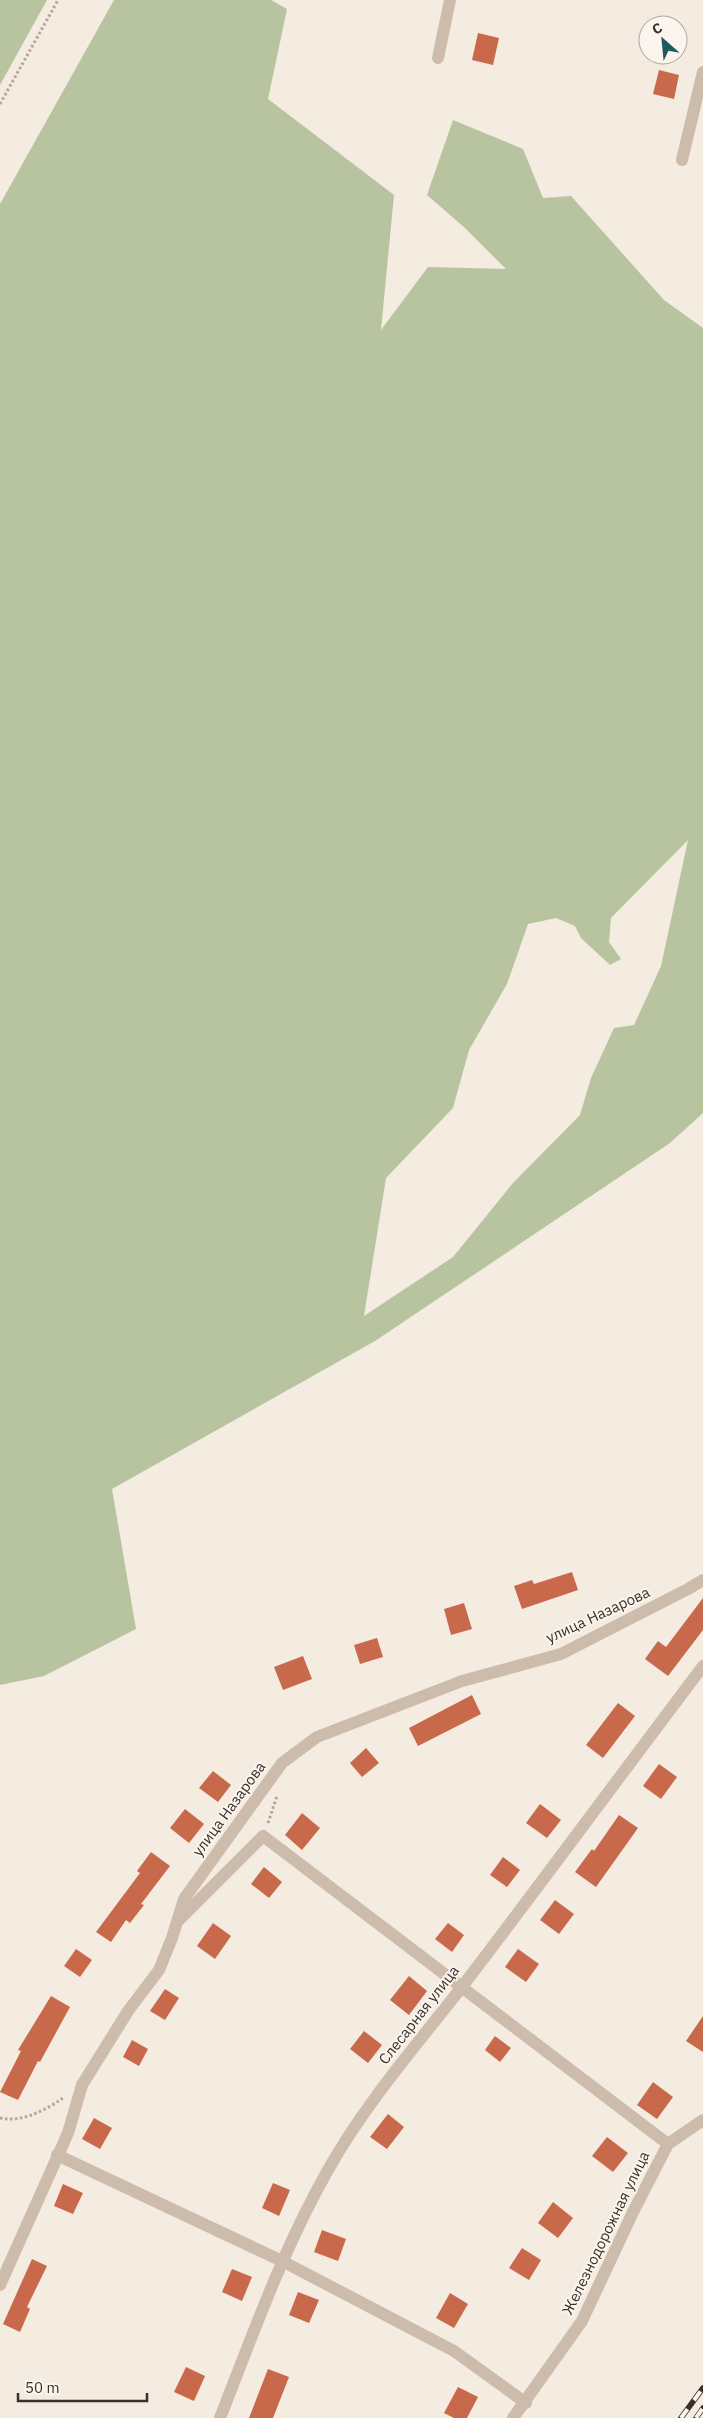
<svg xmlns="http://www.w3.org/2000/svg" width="703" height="2418" font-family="'IBM Plex Sans',sans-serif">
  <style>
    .green { fill: #b8c4a0; fill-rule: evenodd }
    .building { fill: #c8694b }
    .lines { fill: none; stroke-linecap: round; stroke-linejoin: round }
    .path { stroke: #b9a596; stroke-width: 3; stroke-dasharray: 2.5 2.5; stroke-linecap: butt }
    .minor { stroke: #cdbbac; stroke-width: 12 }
    .tertiary { stroke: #cdbbac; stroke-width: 12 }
    .rail-casing { stroke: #3b302b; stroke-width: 5.5 }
    .rail { stroke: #fbf5ee; stroke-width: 4; stroke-dasharray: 11; stroke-linecap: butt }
    .labels { text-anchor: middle; stroke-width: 4; stroke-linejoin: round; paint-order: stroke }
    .street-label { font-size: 15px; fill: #3b302b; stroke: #fbf5ee }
  </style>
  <rect width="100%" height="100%" fill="#f4ebe1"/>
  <g class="green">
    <polygon points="0,0 47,0 0,85"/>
    <path d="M114 0H271L287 9 268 99 394 195 381 330 428 267 506 269 465 228 427 195 453 120 523 149 543 198 571 196 664 300 703 328V1113L670 1143 375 1341 112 1489 136 1629 44 1676 0 1685V204ZM688 840 661 966 634 1025 614 1028 591 1078 580 1115 513 1183 453 1257 364 1316 386 1178 453 1108 469 1050 507 984 528 924 556 918 575 926 581 938 610 965 621 959 609 942 611 918Z"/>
  </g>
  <g class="building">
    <polygon points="478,33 499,38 493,65 472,60"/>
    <polygon points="659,70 679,75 674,99 653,94"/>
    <polygon points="572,1572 578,1590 522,1609 514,1586 532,1580 534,1584"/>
    <polygon points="703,1598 703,1630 668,1676 645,1659 658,1641 666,1647"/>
    <polygon points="464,1603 472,1629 451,1635 444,1609"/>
    <polygon points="377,1638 383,1657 360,1664 354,1645"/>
    <polygon points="303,1656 312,1679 283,1690 274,1667"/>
    <polygon points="472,1695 481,1714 418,1746 409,1728"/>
    <polygon points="618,1703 635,1716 603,1758 586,1745"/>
    <polygon points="366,1748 379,1763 362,1777 350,1763"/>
    <polygon points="659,1764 677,1777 661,1799 643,1786"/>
    <polygon points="213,1771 231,1785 218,1802 199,1788"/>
    <polygon points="540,1804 561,1820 547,1838 526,1823"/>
    <polygon points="185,1809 204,1824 189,1843 170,1828"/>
    <polygon points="302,1813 320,1828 302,1850 285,1835"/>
    <polygon points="619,1815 638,1828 596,1887 575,1872 592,1849 594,1851"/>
    <polygon points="151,1852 170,1866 141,1904 144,1905 130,1923 126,1920 111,1942 96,1932 140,1873 137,1871"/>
    <polygon points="503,1857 520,1870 507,1887 490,1875"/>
    <polygon points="264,1867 282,1882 269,1898 251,1884"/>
    <polygon points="555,1900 574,1914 559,1934 540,1920"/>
    <polygon points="213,1923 231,1936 215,1959 197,1946"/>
    <polygon points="448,1923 464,1935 452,1952 435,1939"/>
    <polygon points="76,1949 92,1960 80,1977 64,1966"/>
    <polygon points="518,1949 539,1964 526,1982 505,1967"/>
    <polygon points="409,1976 427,1991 409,2015 390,2000"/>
    <polygon points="165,1989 179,1998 165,2020 150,2011"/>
    <polygon points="51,1996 70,2007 40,2062 38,2061 18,2100 0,2092 21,2051 18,2050"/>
    <polygon points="703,2016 703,2052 686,2041"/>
    <polygon points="364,2031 382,2045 368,2063 350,2049"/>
    <polygon points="495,2036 511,2048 500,2062 485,2050"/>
    <polygon points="132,2040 148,2049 139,2066 123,2057"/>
    <polygon points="653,2082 673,2097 657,2119 637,2105"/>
    <polygon points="388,2114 404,2127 387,2149 370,2137"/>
    <polygon points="94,2118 112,2128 100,2149 82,2139"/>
    <polygon points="607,2137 628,2153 613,2172 592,2156"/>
    <polygon points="273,2183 290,2190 279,2216 262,2208"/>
    <polygon points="63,2184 83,2193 73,2214 54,2206"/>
    <polygon points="553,2202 573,2218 558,2238 538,2223"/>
    <polygon points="322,2230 346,2239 338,2261 314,2252"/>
    <polygon points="522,2248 541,2260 529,2280 509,2268"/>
    <polygon points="32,2259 47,2266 27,2307 30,2309 20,2332 3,2324"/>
    <polygon points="232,2269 252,2277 242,2301 222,2292"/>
    <polygon points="298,2292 319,2300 309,2323 289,2315"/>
    <polygon points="450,2293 468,2304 454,2328 436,2318"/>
    <polygon points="186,2367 205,2376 194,2401 174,2392"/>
    <polygon points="268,2369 289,2377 273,2418 249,2418"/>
    <polygon points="458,2387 478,2397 467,2418 454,2418 444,2413"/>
  </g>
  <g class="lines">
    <g class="path">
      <polyline points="0,104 58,0"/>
      <polyline points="268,1823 277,1796"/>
      <path d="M0 2118C21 2123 46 2110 63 2098"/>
    </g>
    <g class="minor">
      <polyline points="438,58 450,0"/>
      <polyline points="682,160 703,72"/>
      <polyline points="178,1921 263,1836 668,2144"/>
      <polyline points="57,2155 282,2261 454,2351 526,2403"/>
      <polyline points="0,2285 68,2133 82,2085 128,2011 159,1970 172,1938 184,1899 282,1763 317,1737 462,1681 561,1654 688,1589 703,1580"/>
      <polyline points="513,2418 582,2321 633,2212 668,2144 703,2120"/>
    </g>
    <path class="tertiary" d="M220 2418C253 2334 283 2249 328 2170 365 2104 415 2047 461 1988 543 1881 622 1773 703 1666"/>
    <defs>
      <g id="rail">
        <polyline points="681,2418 703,2388"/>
        <polyline points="696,2418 703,2408"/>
      </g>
    </defs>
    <use href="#rail" class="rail-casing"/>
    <use href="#rail" class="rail"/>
  </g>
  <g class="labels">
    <g class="street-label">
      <text transform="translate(598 1615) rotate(-25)" y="5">улица Назарова</text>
      <text transform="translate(229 1809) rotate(-54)" y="5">улица Назарова</text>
      <text transform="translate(419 2015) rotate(-52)" y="5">Слесарная улица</text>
      <text transform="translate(606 2233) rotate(-64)" y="5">Железнодорожная улица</text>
    </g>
  </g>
  <g transform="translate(663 40) rotate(333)"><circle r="24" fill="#fbf5ee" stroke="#aea6a0"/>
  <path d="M0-4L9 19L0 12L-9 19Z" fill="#1f5a5e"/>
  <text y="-8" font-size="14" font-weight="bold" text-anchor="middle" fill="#3b302b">С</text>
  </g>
  <path d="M18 2393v8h129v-8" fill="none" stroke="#3b302b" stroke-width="2.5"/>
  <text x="25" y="2393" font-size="15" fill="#3b302b" stroke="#fbf5ee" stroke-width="4" paint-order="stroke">50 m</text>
</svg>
